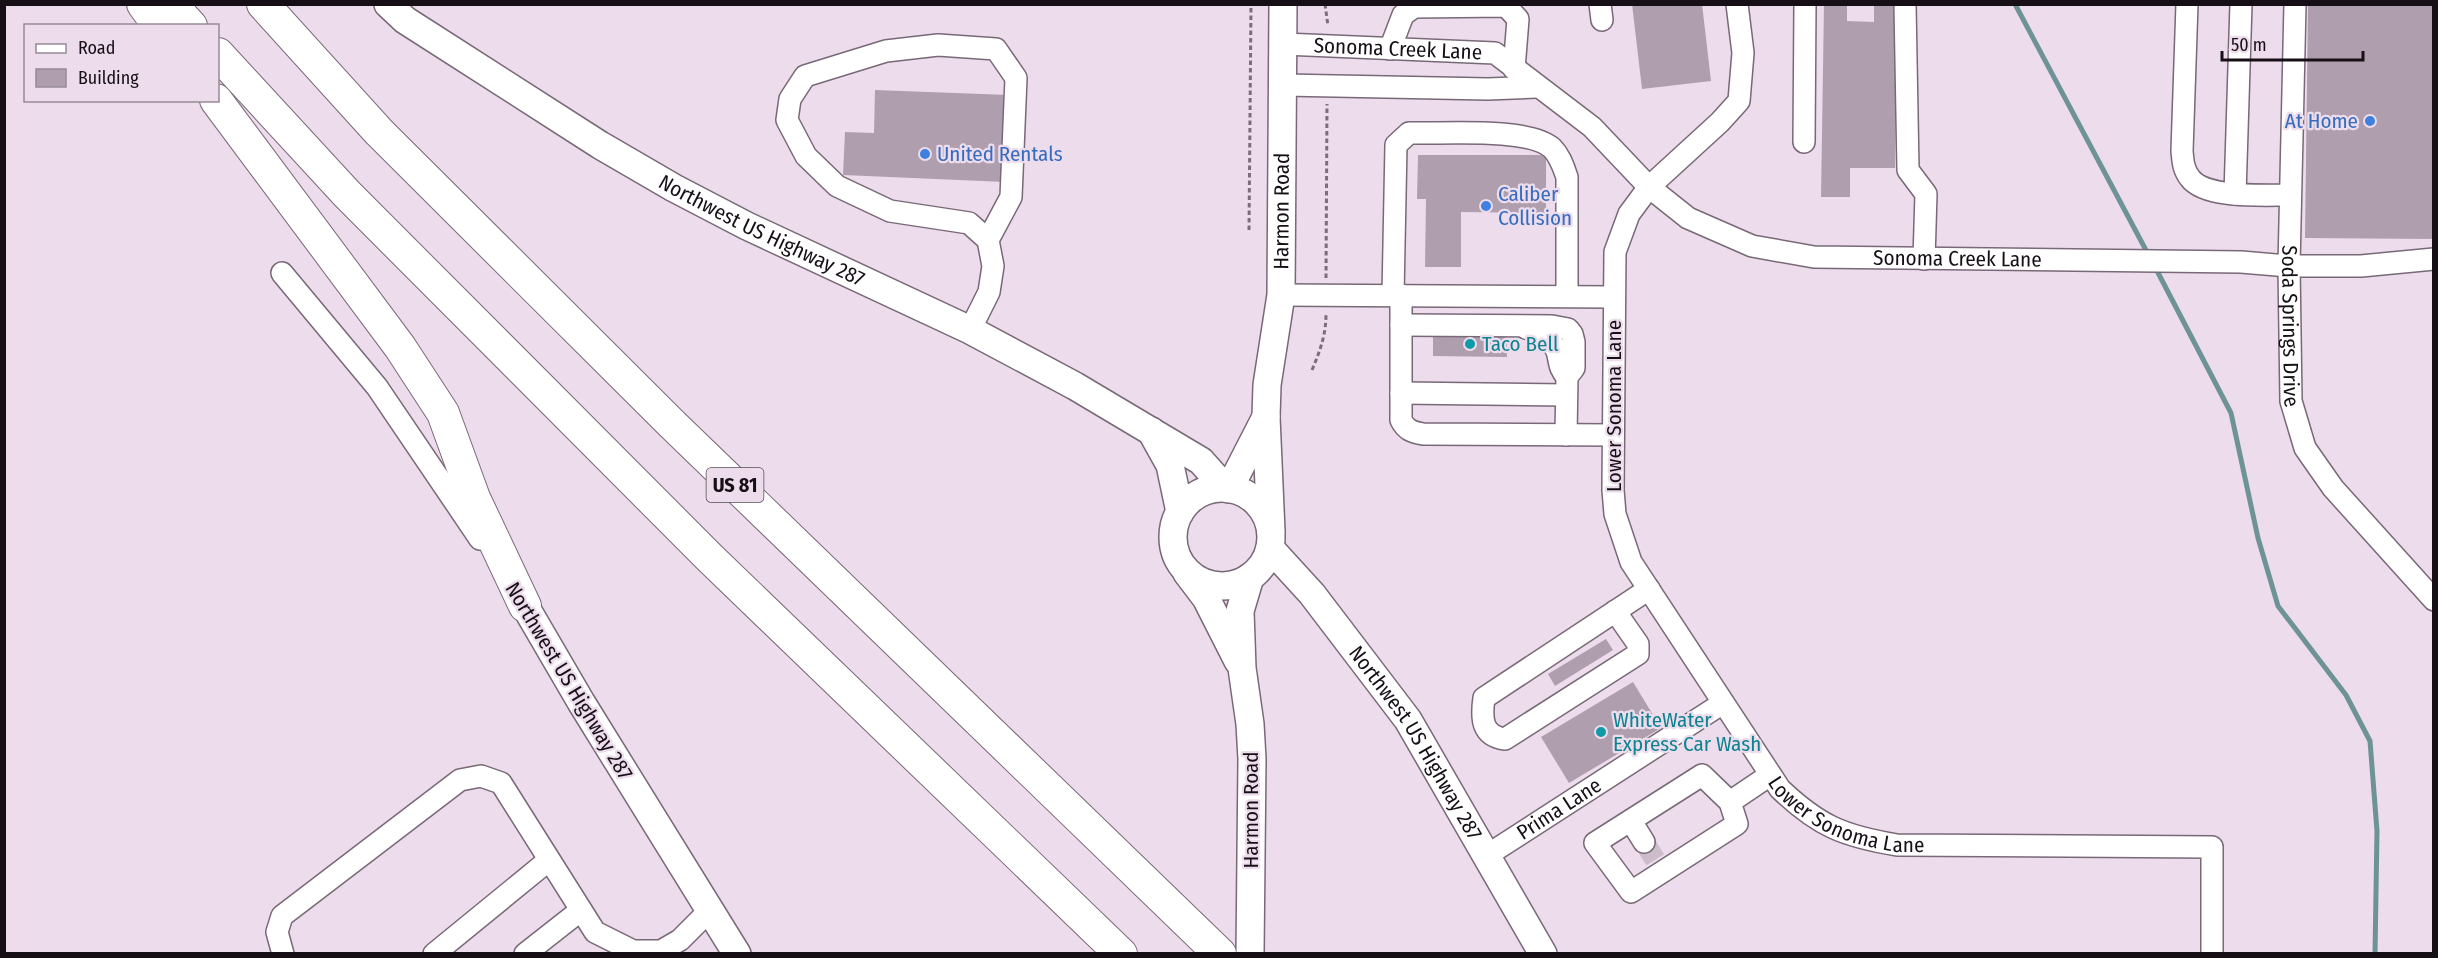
<svg xmlns="http://www.w3.org/2000/svg" width="2438" height="958" font-family="'Fira Sans Condensed',sans-serif">
  <style>
    .lines { fill: none; stroke-linecap: round; stroke-linejoin: round }
    .stream { stroke: #6d9397; stroke-width: 5 }
    .building { fill: #af9fae }
    .minor-tunnel { stroke: #cdbdcc; stroke-width: 21; stroke-dasharray: 21 10; stroke-linecap: butt }
    .minor-casing { stroke: #786977; stroke-width: 24 }
    .major-casing { stroke: #786977; stroke-width: 30 }
    .highway-casing { stroke: #786977; stroke-width: 34 }
    .path { stroke: #7a6f79; stroke-width: 3; stroke-dasharray: 4.5 3; stroke-linecap: butt }
    .minor { stroke: #fff; stroke-width: 21 }
    .major { stroke: #fff; stroke-width: 27 }
    .highway { stroke: #fff; stroke-width: 32 }
    .shop-dot { fill: #3f7fe0; stroke: #eddcec; stroke-width: 2 }
    .culture-dot { fill: #0f9aa8; stroke: #eddcec; stroke-width: 2 }
    .labels { text-anchor: middle; stroke-width: 4.5; stroke-linejoin: round; paint-order: stroke }
    .shield { fill: #eddcec; stroke: #564d56; stroke-width: 1.5 }
    .shield-label { font-size: 20px; font-weight: bold; fill: #161016 }
    .street-label { font-size: 21px; fill: #161016; stroke: #eddcec }
    .shop-label { font-size: 21px; fill: #366cbe; stroke: #eddcec; text-anchor: start }
    .culture-label { font-size: 21px; fill: #0d838f; stroke: #eddcec; text-anchor: start }
  </style>
  <rect width="100%" height="100%" fill="#eddcec"/>
  <g class="lines">
    <g class="stream">
      <polyline points="2015,4 2148,254"/>
      <polyline points="2154,265 2231,413 2258,538 2278,606 2346,695 2370,741 2377,831 2375,954"/>
    </g>
  </g>
  <g class="building">
    <polygon points="1632,4 1702,4 1711,81 1642,89"/>
    <polygon points="1824,4 1847,4 1847,21 1874,22 1874,4 1897,4 1895,168 1850,168 1850,197 1821,197"/>
    <polygon points="2308,4 2434,4 2434,239 2305,238"/>
    <polygon points="875,90 1009,95 1005,182 843,175 845,132 874,133"/>
    <polygon points="1418,155 1546,155 1546,213 1461,212 1461,267 1425,267 1426,199 1417,199"/>
    <polygon points="1433,331 1507,331 1507,357 1433,356"/>
    <polygon points="1606,639 1613,650 1555,686 1548,674"/>
    <polygon points="1633,682 1661,728 1569,783 1541,737"/>
  </g>
  <g class="lines">
    <polyline class="minor-tunnel" points="1644,842 1656,861"/>
    <defs>
      <g id="minor">
        <polyline points="1600,4 1602,20"/>
        <path id="s1" d="M1737 4 1743 53 1739 101 1720 122 1649 187 1629 214 1615 252 1613 490 1615 514 1631 562 1780 789C1819 826 1843 836 1897 845L2212 847V954"/>
        <polyline points="1905,4 1908,170 1926,194 1924,259"/>
        <path d="M2187 4 2182 151C2183 161 2183 169 2190 178 2205 199 2266 195 2290 195"/>
        <path id="s2" d="M2295 4 2289 266 2291 401 2305 448 2333 488 2434 600"/>
        <path id="s3" d="M1284 44 1495 53 1592 127 1649 187 1688 218 1752 246 1814 257 2241 262 2289 266H2361L2434 259"/>
        <polyline points="1390,49 1403,15 1414,7 1506,6 1518,19 1514,69"/>
        <polyline points="1284,85 1488,89 1537,87"/>
        <polyline points="1804,142 1805,4"/>
        <polyline points="2235,194 2241,4"/>
        <polyline points="282,273 377,387 480,539"/>
        <polyline points="1281,295 1614,297"/>
        <path d="M1393 295 1396 145 1409 133C1443 134 1528 127 1552 148 1560 156 1563 166 1567 177V296"/>
        <path d="M1401 295V420C1406 430 1412 432 1423 434L1613 435"/>
        <polyline points="1401,325 1552,326 1568,329 1572,334 1574,342 1574,368 1567,377 1566,435"/>
        <path d="M1526 328C1540 333 1555 340 1558 355 1560 365 1560 369 1567 377"/>
        <polyline points="970,330 989,292 993,266 988,240 969,223 890,211 837,186 806,156 787,120 790,99 805,76 886,51 938,45 996,49 1016,78 1011,197 988,240"/>
        <polyline points="1401,393 1566,395"/>
        <path d="M1615 611 1638 644V654L1505 739C1482 736 1481 719 1484 698L1649 589"/>
        <polyline points="1730,802 1737,824 1631,892 1595,843 1702,775 1730,802 1770,775"/>
        <polyline points="1631,821 1644,842"/>
        <path id="s4" d="M1486 856 1723 703"/>
        <polyline points="283,954 277,932 282,916 460,780 481,776 501,783 595,932 633,951 661,951 680,940 710,910"/>
        <polyline points="434,954 549,860"/>
        <polyline points="525,954 581,910"/>
      </g>
      <g id="major">
        <path id="s5" d="M388 4 405 20 600 145 674 188 747 226 970 330 1075 386 1201 461 1225 488"/>
        <polyline points="1151,431 1170,465 1180,512"/>
        <circle cx="1222" cy="537" r="49"/>
        <polyline points="1229,489 1266,417"/>
        <path id="s6" d="M1271 531 1266 417 1267 385 1281 295 1283 4"/>
        <path id="s7" d="M1270 548 1312 594 1408 720 1543 954"/>
        <polyline points="1187,573 1206,598 1238,661"/>
        <polyline points="1250,577 1240,611 1242,668 1250,724 1252,759 1250,954"/>
        <polyline points="525,606 581,702 737,954"/>
      </g>
      <g id="highway">
        <polyline points="143,4 159,26"/>
        <polyline points="171,4 191,26"/>
        <polyline points="263,4 379,132 672,424 1220,954"/>
        <polyline points="218,54 347,194 710,558 1121,954"/>
        <polyline points="216,100 400,347 443,413 474,498 525,606"/>
      </g>
    </defs>
    <use href="#minor" class="minor-casing"/>
    <use href="#major" class="major-casing"/>
    <use href="#highway" class="highway-casing"/>
    <g class="path">
      <polyline points="1325,4 1328,26"/>
      <polyline points="1249,230 1251,4"/>
      <polyline points="1326,278 1327,104"/>
      <path d="M1312 370C1320 351 1326 335 1326 314"/>
    </g>
    <use href="#minor" class="minor"/>
    <use href="#major" class="major"/>
    <use href="#highway" class="highway"/>
  </g>
  <g class="shop-dot">
    <circle cx="2370" cy="121" r="6"/>
    <circle cx="925" cy="154" r="6"/>
    <circle cx="1486" cy="206" r="6"/>
  </g>
  <g class="culture-dot">
    <circle cx="1470" cy="344" r="6"/>
    <circle cx="1601" cy="732" r="6"/>
  </g>
  <g class="labels">
    <rect class="shield" x="706.5" y="468" width="57" height="34" rx="4.5"/>
    <g class="shield-label">
      <text x="735" y="492">US 81</text>
    </g>
    <g class="street-label">
      <text dy="7" stroke="none"><textPath href="#s3" startOffset="114">Sonoma Creek Lane</textPath></text>
      <text dy="7" stroke="none"><textPath href="#s6" startOffset="321">Harmon Road</textPath></text>
      <text dy="7" stroke="none"><textPath href="#s5" startOffset="438">Northwest US Highway 287</textPath></text>
      <text dy="7" stroke="none"><textPath href="#s3" startOffset="742">Sonoma Creek Lane</textPath></text>
      <text dy="7" stroke="none"><textPath href="#s2" startOffset="322">Soda Springs Drive</textPath></text>
      <text transform="translate(1614 406) rotate(-90)" y="7">Lower Sonoma Lane</text>
      <text transform="translate(569 681) rotate(59)" y="7">Northwest US Highway 287</text>
      <text dy="7" stroke="none"><textPath href="#s7" startOffset="244">Northwest US Highway 287</textPath></text>
      <text dy="7" stroke="none"><textPath href="#s1" startOffset="954">Lower Sonoma Lane</textPath></text>
      <text dy="7" stroke="none"><textPath href="#s4" startOffset="87">Prima Lane</textPath></text>
      <text transform="translate(1251 810) rotate(-90)" y="7">Harmon Road</text>
    </g>
    <g class="shop-label">
      <text x="2358" y="128" text-anchor="end">At Home</text>
      <text x="937" y="161">United Rentals</text>
      <text x="1498" y="201">Caliber<tspan x="1498" dy="24">Collision</tspan></text>
    </g>
    <g class="culture-label">
      <text x="1482" y="351">Taco Bell</text>
      <text x="1613" y="727">WhiteWater<tspan x="1613" dy="24">Express Car Wash</tspan></text>
    </g>
  </g>
  <rect width="2438" height="958" fill="none" stroke="#161016" stroke-width="12"/>
  <rect x="24" y="24" width="195" height="78" fill="#eddcec" stroke="#978a96" stroke-width="1.5"/>
  <rect x="36" y="44" width="30" height="9" fill="#ffffff" stroke="#978a96" stroke-width="1.5"/>
  <text x="78" y="54" font-size="18" fill="#161016">Road</text>
  <rect x="36" y="69" width="30" height="18" fill="#af9fae" stroke="#978a96" stroke-width="1.5"/>
  <text x="78" y="84" font-size="18" fill="#161016">Building</text>
  <path d="M2222 51v9h141v-9" fill="none" stroke="#161016" stroke-width="3"/>
  <text x="2231" y="51" font-size="18" fill="#161016" stroke="#eddcec" stroke-width="4.5" paint-order="stroke">50 m</text>
</svg>
